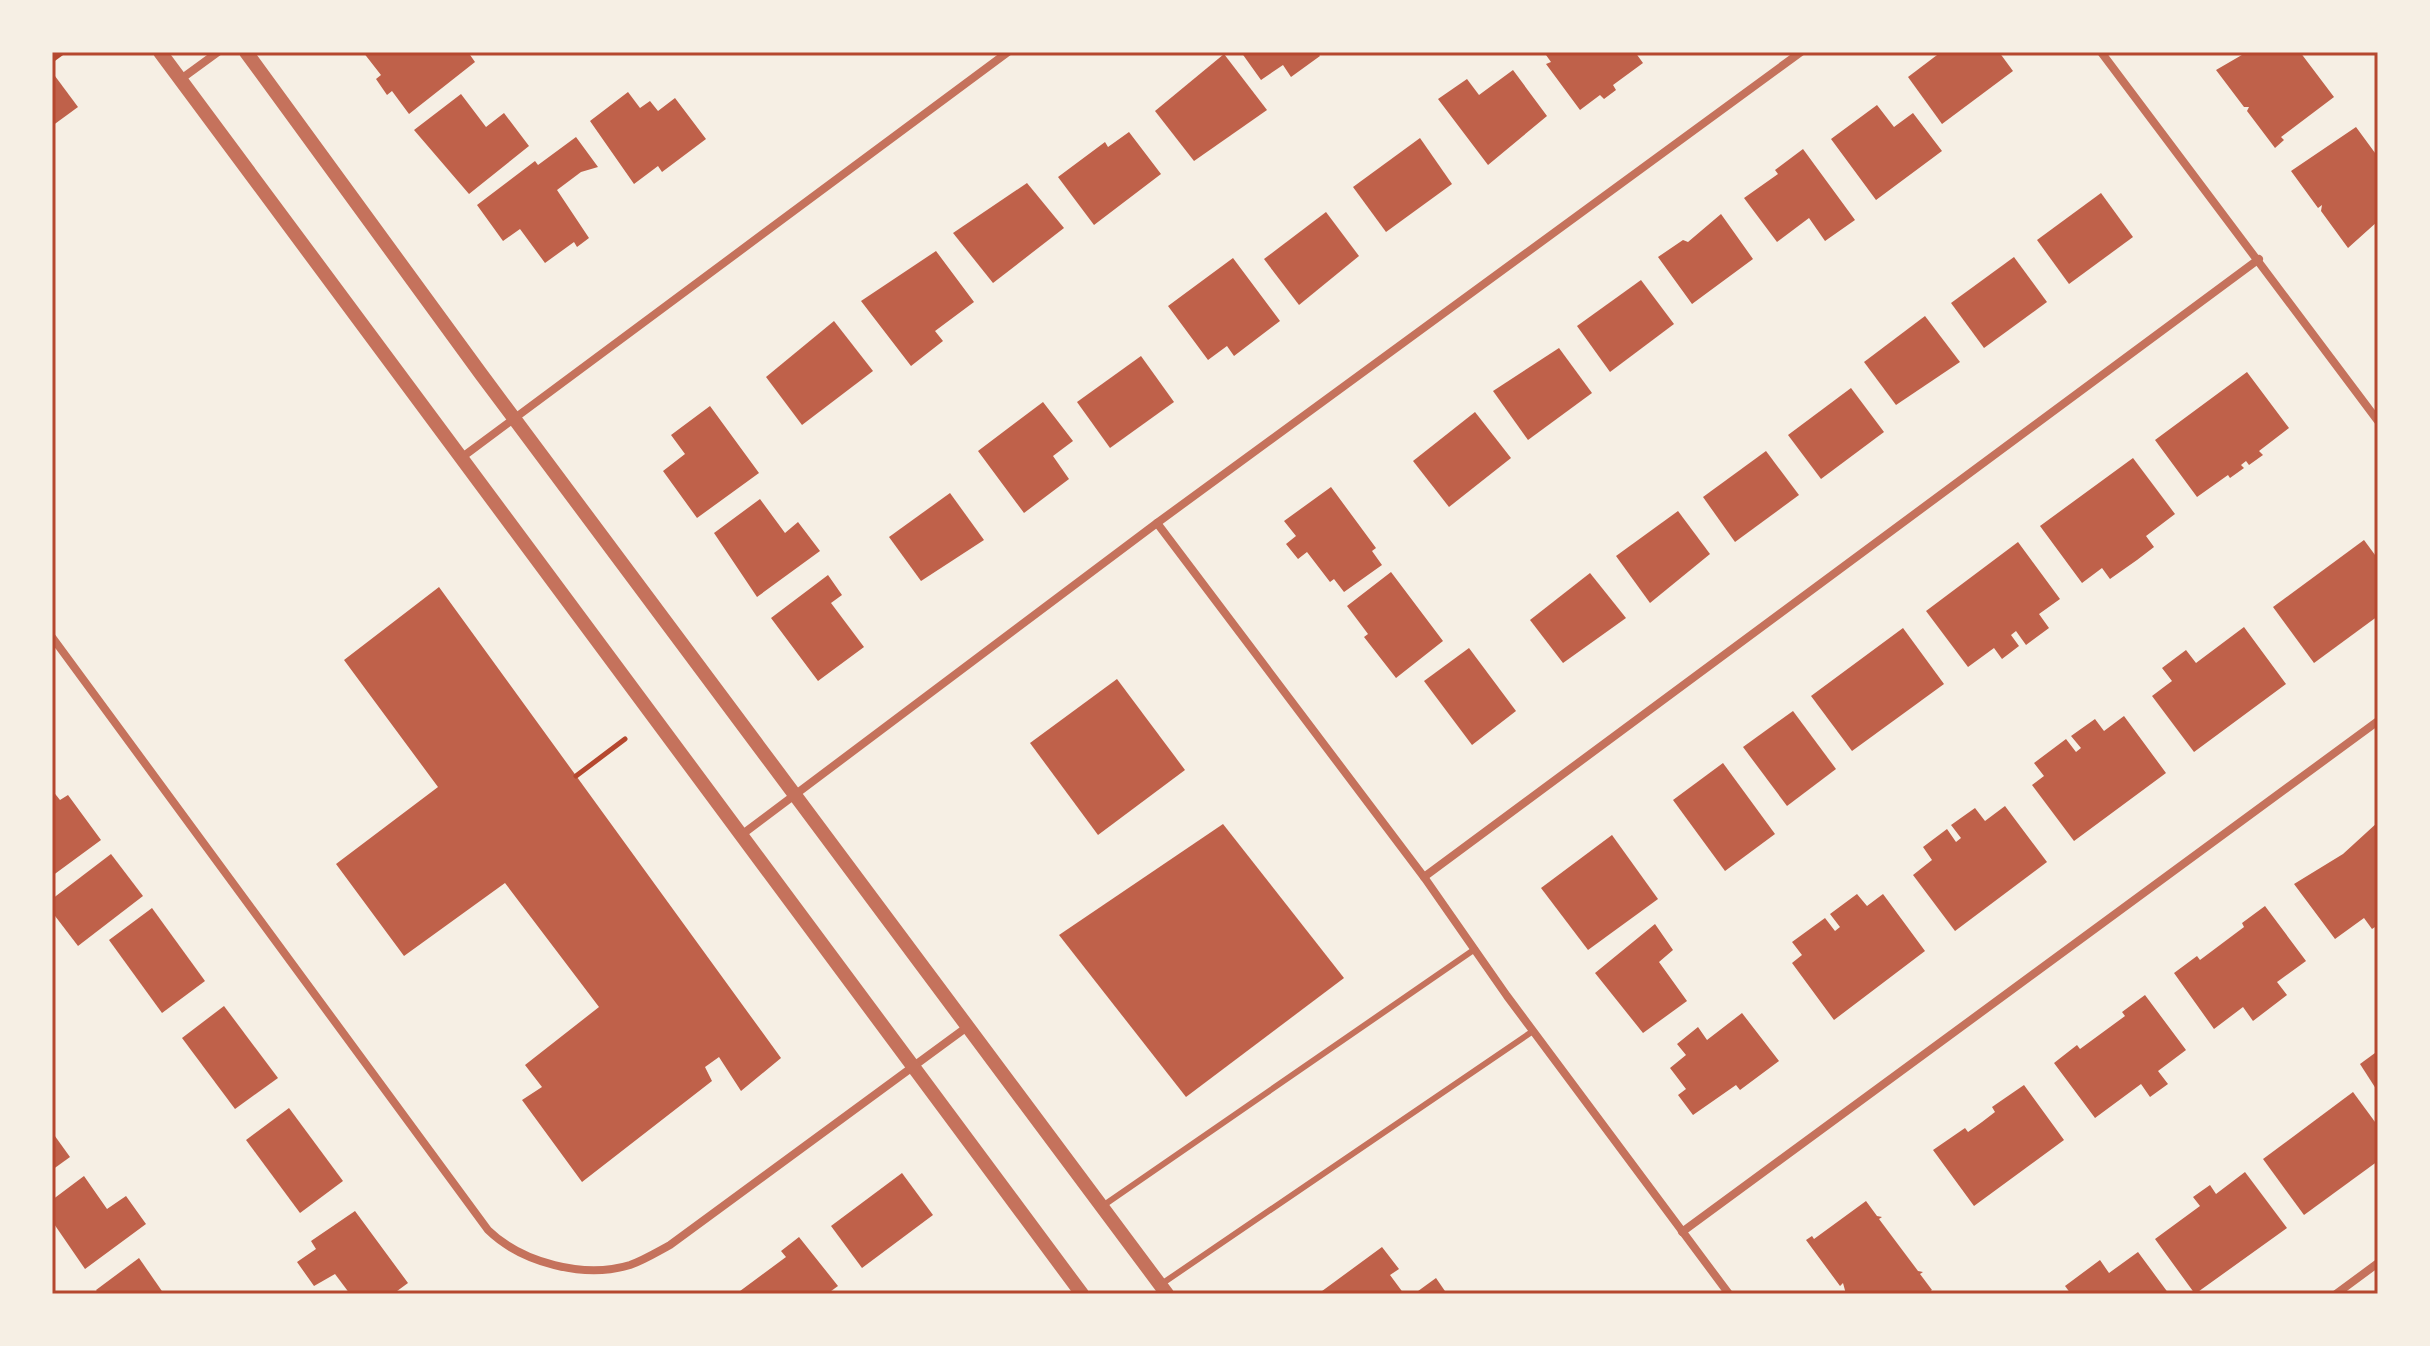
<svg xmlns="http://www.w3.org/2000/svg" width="2430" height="1346" font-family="'Exo 2',sans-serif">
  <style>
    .building { fill: #bf614a }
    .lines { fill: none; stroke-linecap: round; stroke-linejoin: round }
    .path { stroke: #b5482f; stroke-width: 5 }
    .service { stroke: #c5725c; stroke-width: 6 }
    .minor { stroke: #c5725c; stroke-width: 8 }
    .tertiary { stroke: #c5725c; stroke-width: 14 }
    .neatline { fill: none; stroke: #b5482f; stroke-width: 3 }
  </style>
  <rect width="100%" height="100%" fill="#f6efe4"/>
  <g class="building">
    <polygon points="363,52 468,52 475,62 409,114 392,91 387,95 376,79 381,75"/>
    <polygon points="1241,52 1317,52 1320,56 1291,77 1283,65 1261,80"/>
    <polygon points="1550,52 1635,52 1643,63 1613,85 1616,90 1604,99 1600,95 1580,110 1546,64 1551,62 1546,55"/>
    <polygon points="1941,52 1999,52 2013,71 1942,124 1908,77"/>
    <polygon points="2247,52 2300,52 2334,97 2281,137 2284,140 2275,148 2247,111 2249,107 2244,107 2216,70"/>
    <polygon points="1224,54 1267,110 1194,161 1155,111"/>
    <polygon points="1513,70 1547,116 1488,165 1438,99 1467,79 1479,95"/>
    <polygon points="52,72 78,107 52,126"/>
    <polygon points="628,92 640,108 650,101 658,111 675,98 706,139 662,172 658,166 634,184 590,121"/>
    <polygon points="461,94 486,127 504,113 529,146 469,194 414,130"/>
    <polygon points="1877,105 1894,127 1913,113 1942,151 1876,200 1831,139"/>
    <polygon points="2356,127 2378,157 2378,221 2348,248 2321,211 2322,205 2318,208 2291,171"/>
    <polygon points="1129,132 1161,174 1094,225 1058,177 1105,142 1108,147"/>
    <polygon points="576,137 598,167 581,172 557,190 589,238 577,247 574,242 545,263 520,229 503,241 477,205 535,161 538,165"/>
    <polygon points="1420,138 1452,184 1386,232 1353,187"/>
    <polygon points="1803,149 1855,220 1825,241 1809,218 1777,242 1744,198 1778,174 1775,170"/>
    <polygon points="1027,183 1064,228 993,283 953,233"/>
    <polygon points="2101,193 2133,237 2069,284 2037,240"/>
    <polygon points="1326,212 1359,256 1299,305 1264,259"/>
    <polygon points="1721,214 1753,259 1692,304 1658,257 1683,240 1688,242"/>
    <polygon points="936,251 974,302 935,331 943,341 911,366 861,301"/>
    <polygon points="2014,257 2047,302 1984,348 1951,303"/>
    <polygon points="1233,258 1280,321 1234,356 1227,346 1208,360 1168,306"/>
    <polygon points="1641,280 1674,324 1610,372 1577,326"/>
    <polygon points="1925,316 1960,362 1896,405 1864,362"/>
    <polygon points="834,321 873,371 802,425 766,377"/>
    <polygon points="1559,348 1592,393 1528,440 1493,391"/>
    <polygon points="1141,356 1174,402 1110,448 1077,402"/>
    <polygon points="2247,372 2289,428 2259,451 2263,455 2249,465 2246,461 2241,465 2244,468 2230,478 2228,475 2197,497 2155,440"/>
    <polygon points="1851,388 1884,432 1821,479 1788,435"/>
    <polygon points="1043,402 1073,441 1053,456 1069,479 1024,513 978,451"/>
    <polygon points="710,406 759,473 697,518 663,471 685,454 671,435"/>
    <polygon points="1475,412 1511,458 1449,507 1413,461"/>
    <polygon points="1766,451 1799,495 1735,542 1703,497"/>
    <polygon points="2133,458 2175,514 2146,536 2154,547 2137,560 2110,579 2102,568 2082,583 2040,526"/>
    <polygon points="1331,487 1376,548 1372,551 1382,565 1344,592 1334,579 1330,582 1307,552 1298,559 1286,544 1296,536 1284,521"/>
    <polygon points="950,493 984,540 921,581 889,537"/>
    <polygon points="760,499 785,533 798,522 820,551 757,597 714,533"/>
    <polygon points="1678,511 1710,554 1650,603 1616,556"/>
    <polygon points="2364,540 2378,559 2378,616 2314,663 2273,607"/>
    <polygon points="2018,542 2060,599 2039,614 2049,628 2026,645 2016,631 2011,635 2019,646 2002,659 1994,648 1968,667 1926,611"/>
    <polygon points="1391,572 1443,641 1396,678 1364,637 1368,634 1347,606"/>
    <polygon points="1590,573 1626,618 1563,663 1530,620"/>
    <polygon points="828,575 842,595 831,603 864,647 818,681 771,618"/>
    <polygon points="439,587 781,1058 741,1091 719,1057 705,1067 712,1081 582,1182 522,1100 542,1087 525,1065 599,1007 505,883 404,956 336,864 438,787 344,660"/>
    <polygon points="2244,627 2286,684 2194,752 2152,696 2172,681 2162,668 2186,650 2196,663"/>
    <polygon points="1903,628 1944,684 1852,751 1811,696"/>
    <polygon points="1469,648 1516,711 1472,745 1424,681"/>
    <polygon points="1117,679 1185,770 1098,835 1030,743"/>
    <polygon points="1793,711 1836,769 1787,806 1743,747"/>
    <polygon points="2124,716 2166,773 2074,841 2032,785 2044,776 2034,763 2066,739 2076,752 2081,748 2071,736 2095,719 2104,731"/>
    <polygon points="1723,763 1775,834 1725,871 1673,800"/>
    <polygon points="52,790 60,800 68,795 101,840 52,876"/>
    <polygon points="2005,806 2047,862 1955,931 1913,875 1932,860 1923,847 1947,829 1956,842 1961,838 1951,825 1975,808 1985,821"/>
    <polygon points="2378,822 2378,925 2372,929 2364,918 2335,939 2294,884 2343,854"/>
    <polygon points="1223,824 1344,978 1186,1097 1059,935"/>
    <polygon points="1612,835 1658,899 1588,950 1541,888"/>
    <polygon points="111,854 143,896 78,946 52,912 52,899"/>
    <polygon points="1857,894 1867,906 1883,894 1925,951 1834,1020 1792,963 1802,955 1792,942 1825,918 1835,931 1840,927 1830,914"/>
    <polygon points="2265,906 2306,961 2277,982 2287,995 2253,1021 2243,1007 2214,1029 2174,973 2197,956 2200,960 2244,927 2242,923"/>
    <polygon points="152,908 205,981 162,1013 109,940"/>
    <polygon points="1655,924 1673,950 1659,962 1687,1001 1643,1033 1595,973"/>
    <polygon points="2145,995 2186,1050 2158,1071 2168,1084 2150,1097 2141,1084 2095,1118 2054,1063 2077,1045 2080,1049 2125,1016 2122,1012"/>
    <polygon points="224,1006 278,1078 235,1109 182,1038"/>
    <polygon points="1742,1013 1779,1061 1740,1090 1736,1085 1693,1115 1678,1095 1686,1089 1670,1068 1686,1055 1677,1044 1698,1027 1707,1040"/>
    <polygon points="2375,1053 2378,1058 2378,1092 2360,1064"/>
    <polygon points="2024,1085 2064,1140 1974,1206 1933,1150 1965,1128 1968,1132 1982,1122 1995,1112 1992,1107"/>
    <polygon points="2353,1092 2378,1126 2378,1161 2304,1215 2263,1159"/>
    <polygon points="289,1108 343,1181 300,1213 246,1140"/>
    <polygon points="52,1132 70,1157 52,1170"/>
    <polygon points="2245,1172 2287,1228 2195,1294 2155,1239 2200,1206 2193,1197 2210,1185 2216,1194"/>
    <polygon points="902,1173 933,1215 862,1268 831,1226"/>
    <polygon points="84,1176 107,1209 126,1196 146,1224 85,1269 52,1221 52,1200"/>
    <polygon points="1866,1201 1877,1216 1882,1217 1879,1219 1918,1271 1923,1272 1920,1274 1932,1290 1926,1294 1846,1294 1843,1283 1840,1286 1806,1240 1812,1236 1814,1239"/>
    <polygon points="355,1211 408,1283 393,1294 350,1294 335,1274 314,1286 297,1262 316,1249 311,1241"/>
    <polygon points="799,1237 838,1286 827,1294 736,1294 786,1257 781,1251"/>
    <polygon points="1382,1247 1399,1269 1390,1275 1404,1294 1318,1294"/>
    <polygon points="2138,1252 2169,1294 2071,1294 2065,1286 2100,1260 2109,1273"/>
    <polygon points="139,1258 164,1294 99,1294 96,1290"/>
    <polygon points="1436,1278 1447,1294 1414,1294"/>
  </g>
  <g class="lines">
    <g class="path">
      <polyline points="52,60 63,52"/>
      <polyline points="576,776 625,739"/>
    </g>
    <g class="service">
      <polyline points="1104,1205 1475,949"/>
      <polyline points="1160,1285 1533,1031"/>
    </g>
    <g class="minor">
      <polyline points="2101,52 2378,421"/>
      <polyline points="181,79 218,52"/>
      <polyline points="461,458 1008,52"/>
      <polyline points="1157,523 1424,877 1507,996 1729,1294"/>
      <path d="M52 637 488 1230C522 1263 584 1279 630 1265 644 1260 657 1252 670 1245L967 1027"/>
      <polyline points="740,836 1157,523 1801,52"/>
      <polyline points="1424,877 2259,259"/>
      <polyline points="1682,1232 2378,721"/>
      <polyline points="2336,1294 2378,1263"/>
    </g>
    <g class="tertiary">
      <polyline points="160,52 1082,1294"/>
      <polyline points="246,52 481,374 1167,1294"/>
    </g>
  </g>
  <rect width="2430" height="1346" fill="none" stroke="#f6efe4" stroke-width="108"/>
  <rect x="54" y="54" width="2322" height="1238" class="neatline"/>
</svg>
